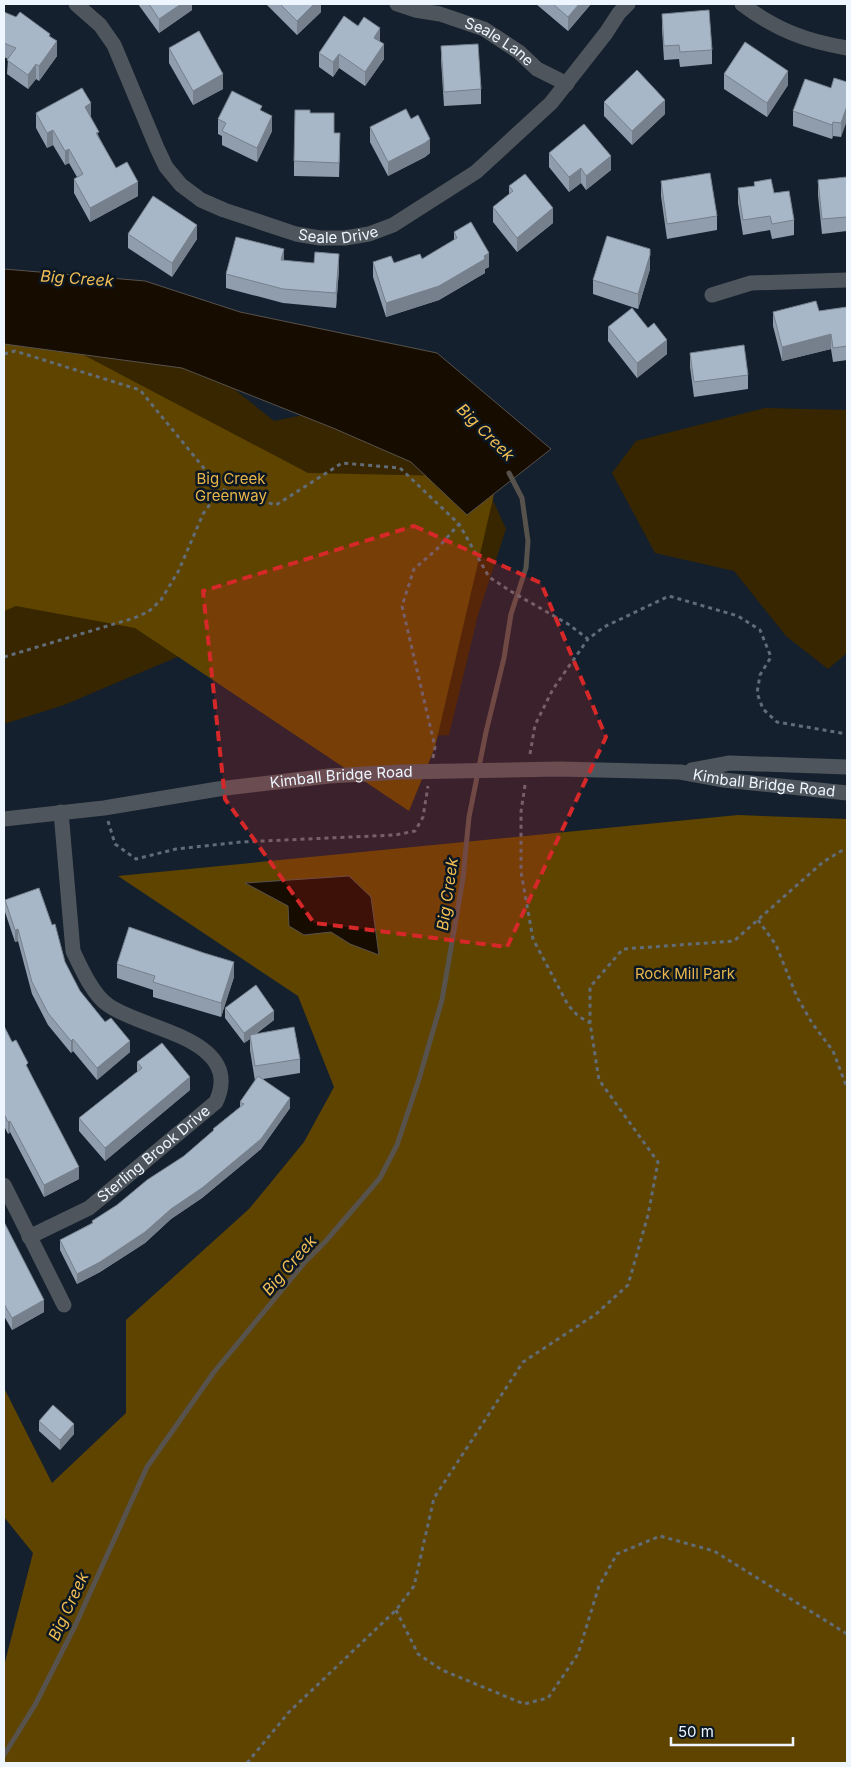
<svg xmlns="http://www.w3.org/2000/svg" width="851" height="1767" font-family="Inter,sans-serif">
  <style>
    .green { fill: #382600 }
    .forest { fill: #5f4400 }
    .water { fill: #170c00; stroke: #57524c }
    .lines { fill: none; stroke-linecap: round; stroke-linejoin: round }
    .stream { stroke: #57524c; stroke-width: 5 }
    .path { stroke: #616c77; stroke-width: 3; stroke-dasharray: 4 4; stroke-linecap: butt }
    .minor { stroke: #4f555c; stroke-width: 15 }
    .tertiary { stroke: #4f555c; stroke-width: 15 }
    .wall { fill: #909dac }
    .shaded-wall { fill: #76808c }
    .building { fill: #a8b7c8; stroke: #76808c }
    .marked { fill: #d62828; fill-opacity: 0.2; stroke: #d62828; stroke-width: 4; stroke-dasharray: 10 6; stroke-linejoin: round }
    .labels { text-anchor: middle; stroke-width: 5; stroke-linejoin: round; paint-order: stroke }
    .street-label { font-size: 15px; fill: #edf6ff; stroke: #0b1723 }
    .park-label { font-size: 15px; fill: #e9b64b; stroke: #0b1723 }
    .water-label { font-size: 16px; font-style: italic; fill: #f2be54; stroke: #0b1723 }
  </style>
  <rect width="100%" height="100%" fill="#14202d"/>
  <g class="green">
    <polygon points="4,306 163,332 274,421 366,402 474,458 506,529 478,615 449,735 392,738 222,638 64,705 4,724"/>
    <polygon points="765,408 847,410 847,653 828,669 786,636 734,571 655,553 612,473 636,441"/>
  </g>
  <g class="forest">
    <polygon points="4,313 308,473 498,477 435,747 409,811 135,628 16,606 4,611"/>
    <polygon points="738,815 847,819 847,1763 4,1763 4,1666 33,1553 4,1517 4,1388 52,1483 126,1413 126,1320 249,1209 304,1142 334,1087 298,996 118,876"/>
  </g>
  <g class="water">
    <polygon points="4,269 145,281 240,312 437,353 551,449 467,515 411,462 333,428 182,368 4,344"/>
    <polygon points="349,876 371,897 379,955 350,944 331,932 304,935 289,926 288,906 245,883"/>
  </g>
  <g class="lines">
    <polyline class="stream" points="4,1755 35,1705 75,1626 147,1467 214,1372 305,1262 325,1242 380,1178 397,1145 419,1079 442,1000 463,878 469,817 486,732 504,658 511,614 526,568 528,541 522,498 509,473"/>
    <g class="path">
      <polyline points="4,354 15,351 140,390 221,489 276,505 342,463 400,468 459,524 489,577 512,592 568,624 588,639 604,627 669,596 738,616 760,630 771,657 760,675 757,693 763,709 777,722 847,734"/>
      <polyline points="4,657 134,618 148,612 161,600 179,570 203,514 221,489"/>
      <polyline points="530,754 535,725 553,689 588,639"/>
      <polyline points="433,758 435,747 402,606 414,569 437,549 459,524"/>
      <polyline points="525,785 521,812 521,872 533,939 568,1005 578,1016 590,1023"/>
      <polyline points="108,821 115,844 136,859 176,849 241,842 395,835 415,831 423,817 428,786"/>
      <polyline points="758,920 776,945 797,997 812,1023 833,1051 847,1088"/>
      <polyline points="396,1610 418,1654 442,1670 524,1704 548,1698 578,1654 599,1586 617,1554 660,1536 714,1551 847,1634"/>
      <polyline points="247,1763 289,1712 396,1610 414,1586 434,1498 523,1362 596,1314 628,1285 648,1215 658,1162 599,1080 590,1023 590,987 623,949 734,941 823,862 841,851 847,851"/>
    </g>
    <g class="minor">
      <path id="s1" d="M76 4 100 25 114 45 157 148 166 167 181 185 201 200 224 210 296 234 320 238H345L369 234 393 225 476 172 551 103 606 33 619 13 628 4"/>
      <path id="s2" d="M397 4 415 10 440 14 484 29 519 52 537 69 567 84"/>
      <path d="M742 4C776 30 806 41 847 48"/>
      <polyline points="712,295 751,283 847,280"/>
      <polyline points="4,1185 64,1305"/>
      <path id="s3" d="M29 1237 89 1208 216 1102C245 1038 142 1030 108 1005 93 995 81 968 73 951L61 812"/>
    </g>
    <g class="tertiary">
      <polyline points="692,770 730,763 847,767"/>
      <path id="s4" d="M4 819 104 808 218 789 329 776 401 772 560 769 680 772 724 780 847 793"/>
    </g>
  </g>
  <g class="wall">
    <polygon points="138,4 192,4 192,10 159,33"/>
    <polygon points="266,4 321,4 321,12 297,35"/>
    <polygon points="536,4 591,4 568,31"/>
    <polygon points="4,12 50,36 57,56 39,81 36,79 28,89 7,74 8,59 4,57"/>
    <polygon points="662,14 712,50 712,64 680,67 679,59 664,60 662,29"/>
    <polygon points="380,42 384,59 365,86 339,68 333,77 319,67 319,53"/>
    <polygon points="441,46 481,89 481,104 444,106 441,60"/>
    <polygon points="169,48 223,89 193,105 169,63"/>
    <polygon points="724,74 788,85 767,117 724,89"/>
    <polygon points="847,82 841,137 833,136 832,139 793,126 793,111 831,88"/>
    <polygon points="604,102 665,114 632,145 604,116"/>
    <polygon points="262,111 272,131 257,162 222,145 222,136 218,134 218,119"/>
    <polygon points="36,113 91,117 99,137 116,168 138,196 90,222 74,193 74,179 77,177 69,163 65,165 53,145 47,148 36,128"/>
    <polygon points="310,113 334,133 340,147 339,177 294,176 294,161"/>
    <polygon points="411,119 430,153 425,157 388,176 370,142 370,127"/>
    <polygon points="549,153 611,170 586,190 581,183 569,192 549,167"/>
    <polygon points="847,177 847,231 822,234 818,195 818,180"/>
    <polygon points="661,181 717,216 717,230 667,239 661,196"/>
    <polygon points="754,182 774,193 794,220 794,235 772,239 770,230 743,235 738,203 738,188 754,186"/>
    <polygon points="509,186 553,223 517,252 493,222 493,207 509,194"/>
    <polygon points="454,232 489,267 485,269 485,273 439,300 386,317 373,277 373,262 394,263 422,259 454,240"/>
    <polygon points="128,234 197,239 172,277 128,248"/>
    <polygon points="284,260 339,269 336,308 283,303 226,288 226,274"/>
    <polygon points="650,269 638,309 593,294 593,280"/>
    <polygon points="847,307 847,360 833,362 831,349 782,361 773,326 773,312 819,311"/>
    <polygon points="608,327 667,354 637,378 608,341"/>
    <polygon points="690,353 748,375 748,389 694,397 690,367"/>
    <polygon points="5,900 65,962 80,991 130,1052 97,1080 73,1051 71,1053 48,1025 32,994 18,941 15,942 5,912"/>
    <polygon points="204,953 234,977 221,1017 153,997 153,990 117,978 117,964"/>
    <polygon points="225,1008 274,1020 256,1034 300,1059 300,1073 263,1079 290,1108 261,1149 202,1198 171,1219 145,1243 100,1272 77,1284 60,1250 60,1240 92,1223 92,1221 117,1205 184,1156 213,1131 213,1129 240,1107 240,1102 255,1081 250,1050 250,1039 244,1043 225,1018"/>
    <polygon points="4,1026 12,1042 28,1068 79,1179 44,1197 10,1132 8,1134 4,1126"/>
    <polygon points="137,1062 190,1090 105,1161 79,1131 79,1118 137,1072"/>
    <polygon points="4,1222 44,1312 12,1330 4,1316"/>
    <polygon points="39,1421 74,1434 60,1450 39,1431"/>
  </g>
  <g class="shaded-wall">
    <polygon points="181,4 192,4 192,10 159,33 159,19"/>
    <polygon points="314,4 321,4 321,12 297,35 297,21"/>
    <polygon points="579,4 591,4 568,31 568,17"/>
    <polygon points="380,28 380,43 374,38"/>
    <polygon points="57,41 57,56 39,81 39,66"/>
    <polygon points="384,44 384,59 365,86 365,72"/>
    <polygon points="339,54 339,68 333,77 333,62"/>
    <polygon points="36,64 36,79 28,89 28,75"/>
    <polygon points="788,71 788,85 767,117 767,103"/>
    <polygon points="223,74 223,89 193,105 193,91"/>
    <polygon points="665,100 665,114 632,145 632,131"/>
    <polygon points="91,103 91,118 85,107"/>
    <polygon points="847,106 847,121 841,137 841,123"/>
    <polygon points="272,116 272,131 257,162 257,148"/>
    <polygon points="833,122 833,136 832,139 832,125"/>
    <polygon points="53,130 53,145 47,148 47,133"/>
    <polygon points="430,139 430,153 425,157 388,176 388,162"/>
    <polygon points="69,149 69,163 65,165 65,151"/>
    <polygon points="611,156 611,170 586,190 586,176"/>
    <polygon points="581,168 581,183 569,192 569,177"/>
    <polygon points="138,182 138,196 90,222 90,208"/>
    <polygon points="553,208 553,223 517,252 517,238"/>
    <polygon points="197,225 197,239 172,277 172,263"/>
    <polygon points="284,249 284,264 281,260"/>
    <polygon points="489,253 489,267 485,269 485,273 439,300 386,317 386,303"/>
    <polygon points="339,254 339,269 336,308 336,293"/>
    <polygon points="650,255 650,269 638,309 638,294"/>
    <polygon points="831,334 831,349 782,361 782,347"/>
    <polygon points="667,340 667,354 637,378 637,363"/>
    <polygon points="18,929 18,941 15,942 15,930"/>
    <polygon points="234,962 234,977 221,1017 221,1003"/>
    <polygon points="274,1011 274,1020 250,1038 250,1035 250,1039 244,1043 244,1033"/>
    <polygon points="73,1039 73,1051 71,1053 71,1041"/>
    <polygon points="130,1041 130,1052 97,1080 97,1068"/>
    <polygon points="190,1077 190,1090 105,1161 105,1148"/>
    <polygon points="290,1098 290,1108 261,1149 202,1198 171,1219 145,1243 100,1272 77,1284 77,1274"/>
    <polygon points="10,1121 10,1132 8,1134 8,1122"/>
    <polygon points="79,1167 79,1179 44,1197 44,1185"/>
    <polygon points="44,1300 44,1312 12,1330 12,1318"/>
    <polygon points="74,1424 74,1434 60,1450 60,1440"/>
  </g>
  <g class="building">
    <polygon points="149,4 181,4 159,19"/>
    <polygon points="280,4 314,4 297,21"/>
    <polygon points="553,4 579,4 568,17"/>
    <polygon points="709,10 712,50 680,52 679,45 664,46 662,14"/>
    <polygon points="4,12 16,17 20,12 50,34 49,36 57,41 39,66 36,64 28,75 7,60 16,48 4,43"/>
    <polygon points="344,16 358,26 364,17 380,28 374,38 384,44 365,72 339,54 333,62 319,53"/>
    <polygon points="199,31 223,74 193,91 169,48"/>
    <polygon points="745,42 788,71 767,103 724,74"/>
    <polygon points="478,44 481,89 444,92 441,46"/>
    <polygon points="637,70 665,100 632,131 604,102"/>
    <polygon points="834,78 847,82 847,106 841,123 833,122 832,125 793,111 805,79 831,88"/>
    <polygon points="82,88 91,103 85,107 99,132 96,133 116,168 127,162 138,182 90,208 74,179 83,174 69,149 65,151 53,130 47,133 36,113"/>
    <polygon points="232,91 262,106 260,110 272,116 257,148 222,131 226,123 218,119"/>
    <polygon points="406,109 411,119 418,115 430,139 425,143 388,162 370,127"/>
    <polygon points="295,110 310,110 310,113 334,113 334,133 340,133 339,163 294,161"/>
    <polygon points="584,124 611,156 586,176 581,168 569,177 549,153"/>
    <polygon points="710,173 717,216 667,224 661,181"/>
    <polygon points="525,174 553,208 517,238 493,207 513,191 509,186"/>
    <polygon points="847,177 847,217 822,219 818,180"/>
    <polygon points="771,179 774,193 789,191 794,220 772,224 770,216 743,220 738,188 755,186 754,182"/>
    <polygon points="153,196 197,225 172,263 128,234"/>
    <polygon points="471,222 489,253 484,256 485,259 439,286 386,303 373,262 391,256 394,263 420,254 422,259 457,238 454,232"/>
    <polygon points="607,236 650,249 650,255 638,294 593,280"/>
    <polygon points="236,237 284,249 281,260 314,263 315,252 339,254 336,293 283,289 226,274"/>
    <polygon points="816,301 819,311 847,307 847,346 833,348 831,334 782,347 773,312"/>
    <polygon points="632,308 648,328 654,323 667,340 637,363 608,327"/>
    <polygon points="744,345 748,375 694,382 690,353"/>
    <polygon points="39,888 52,925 55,924 65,962 80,991 105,1022 111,1018 130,1041 97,1068 73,1039 71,1041 48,1013 32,982 18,929 15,930 5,900"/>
    <polygon points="129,927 204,953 234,962 221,1003 153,982 155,976 117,964"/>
    <polygon points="256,985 274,1011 244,1033 225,1008"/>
    <polygon points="4,1026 12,1042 16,1040 28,1063 26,1065 79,1167 44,1185 10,1121 8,1122 4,1114"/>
    <polygon points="294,1027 300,1059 255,1066 250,1035"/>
    <polygon points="162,1043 190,1077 105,1148 79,1118 142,1068 137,1062"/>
    <polygon points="258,1076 290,1098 261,1139 202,1188 171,1209 145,1232 100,1262 77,1274 60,1240 93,1223 92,1221 117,1205 147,1180 184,1156 214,1130 213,1129 244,1104 240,1102"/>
    <polygon points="4,1222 44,1300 12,1318 4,1304"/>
    <polygon points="53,1405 74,1424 60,1440 39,1421"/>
  </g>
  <path class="marked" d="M414 526 541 583 606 737 507 947 314 923 225 799 203 591Z"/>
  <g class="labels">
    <g class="street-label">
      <text dy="5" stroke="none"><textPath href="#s2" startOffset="110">Seale Lane</textPath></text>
      <text dy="5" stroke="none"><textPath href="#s1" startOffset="381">Seale Drive</textPath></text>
      <text dy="5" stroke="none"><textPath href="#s4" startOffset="340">Kimball Bridge Road</textPath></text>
      <text dy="5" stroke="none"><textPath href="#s4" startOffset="764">Kimball Bridge Road</textPath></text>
      <text dy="5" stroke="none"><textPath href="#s3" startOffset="151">Sterling Brook Drive</textPath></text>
    </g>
    <g class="park-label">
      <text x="231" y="484">Big Creek<tspan x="231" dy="17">Greenway</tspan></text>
      <text x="685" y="979">Rock Mill Park</text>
    </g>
    <g class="water-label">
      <text transform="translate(77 278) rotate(4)" y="6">Big Creek</text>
      <text transform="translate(486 432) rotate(45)" y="6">Big Creek</text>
      <text transform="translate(447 894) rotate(-82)" y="6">Big Creek</text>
      <text transform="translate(289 1265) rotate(-49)" y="6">Big Creek</text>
      <text transform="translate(68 1606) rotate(-65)" y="6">Big Creek</text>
    </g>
  </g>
  <rect width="851" height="1767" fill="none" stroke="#edf6ff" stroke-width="10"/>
  <path d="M671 1737v8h122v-8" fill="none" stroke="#edf6ff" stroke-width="2.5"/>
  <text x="678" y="1737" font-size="15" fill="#edf6ff" stroke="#0b1723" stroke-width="4" paint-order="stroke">50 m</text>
</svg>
